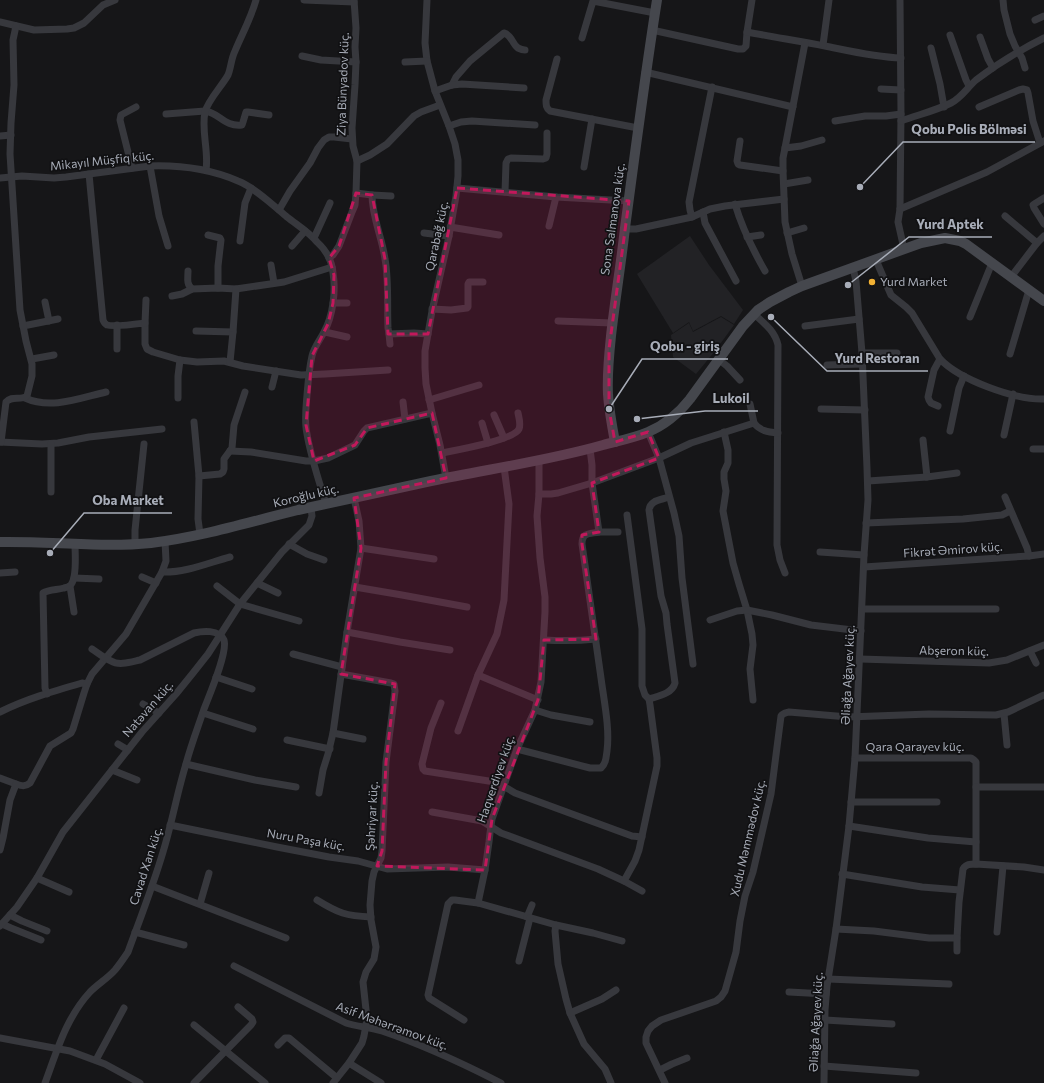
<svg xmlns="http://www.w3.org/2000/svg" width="1044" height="1083" font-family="Commissioner,sans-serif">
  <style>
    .built { fill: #222225 }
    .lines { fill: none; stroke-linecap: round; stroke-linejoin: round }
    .street { stroke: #37383d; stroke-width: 7 }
    .secondary { stroke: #45474d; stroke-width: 10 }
    .marked { fill: #c2185b; fill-opacity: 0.2; stroke: #c2185b; stroke-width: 3; stroke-dasharray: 8 5; stroke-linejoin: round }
    .poi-dot { fill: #f2b134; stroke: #111113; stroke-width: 1.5 }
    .labels { text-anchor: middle; stroke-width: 3.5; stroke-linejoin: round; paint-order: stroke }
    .street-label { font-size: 12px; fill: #a8adb8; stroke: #111113 }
    .poi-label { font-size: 12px; fill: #a8adb8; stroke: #111113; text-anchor: start }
    .leader { fill: none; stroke: #a8adb8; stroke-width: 1.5 }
    .callout-dot { fill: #a8adb8; stroke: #111113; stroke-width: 1.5 }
    .callout-label { font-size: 13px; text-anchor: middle; font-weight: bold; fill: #a8adb8; stroke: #111113; stroke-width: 3.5; stroke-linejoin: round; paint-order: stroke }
  </style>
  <rect width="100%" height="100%" fill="#161618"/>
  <g class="built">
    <polygon points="690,236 709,265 743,310 734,324 721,316 693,331 689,322 673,333 637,274"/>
    <polygon points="721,317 734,325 715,351 696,374 673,357 671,335 689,323 693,332"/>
  </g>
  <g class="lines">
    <g class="street">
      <polyline points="304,0 354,2"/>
      <polyline points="427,0 425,43 427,61 435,91 449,126 455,144 458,160 458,176 456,196 449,236 432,311 425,351 425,368 426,384 432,413 440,445 446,478"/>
      <polyline points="900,0 901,114 900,209 898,222 904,249"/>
      <polyline points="1003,0 1004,10 1010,34 1015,46 1022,58 1025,68"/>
      <polyline points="1035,20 1044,16"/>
      <polyline points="0,22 34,30 67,29 74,28 84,23 103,5 115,0"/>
      <polyline points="652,30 738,49 743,49 746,46 747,32 752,0"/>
      <path d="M747 32C773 37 799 41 825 46 850 51 875 57 901 58"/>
      <polyline points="950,35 966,80 969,86"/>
      <polyline points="980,37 988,59 993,68"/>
      <polyline points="582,38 593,1 655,13"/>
      <polyline points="823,45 829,0"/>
      <polyline points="931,48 940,84 944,107"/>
      <polyline points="302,56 321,60 356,62"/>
      <path d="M557 59 546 100C546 105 546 108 550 111L638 128"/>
      <polyline points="405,62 427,61"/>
      <polyline points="645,72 793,107"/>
      <path d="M452 85 456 77 470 61 504 33C512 35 512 44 518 48 520 49 524 50 525 50"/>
      <polyline points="881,89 901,90"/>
      <polyline points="435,91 452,85 462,84 524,88"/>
      <polyline points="979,107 1019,90 1023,89 1027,90 1028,93 1033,121 1040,143"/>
      <path d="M166 114 205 111C220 113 224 127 242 125L243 122 246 112H248L269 115"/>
      <polyline points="835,121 865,116 886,116 901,114"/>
      <path d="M901 121C917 115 935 111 951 103 961 98 967 88 976 80 997 64 1020 50 1044 38"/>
      <polyline points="449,126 461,122 472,121 535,125"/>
      <polyline points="0,136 11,135"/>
      <polyline points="740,141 737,161 738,164 740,165 783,171"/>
      <polyline points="785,148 801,146 822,140"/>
      <polyline points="357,161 370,155 387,144 414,116 421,112 440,105"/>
      <polyline points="150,166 159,216 168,246"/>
      <polyline points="584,167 592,119"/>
      <polyline points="132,168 120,120 121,115 136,107"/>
      <path d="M206 170C209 151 201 131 205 112 208 100 222 86 228 75 231 68 231 59 235 51 242 34 251 18 256 0"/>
      <path d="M89 174 103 320C104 323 105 324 107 325 114 327 137 324 145 323V344L147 349 153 352 180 360 197 362 224 361 243 366 301 375 325 374 388 370"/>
      <path d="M0 178 22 176 54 178 66 177 150 166C180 165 210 169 238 181 254 187 274 206 287 217 297 225 309 232 317 242 326 250 332 261 333 273 336 291 333 316 324 332 320 340 314 347 312 356 309 369 308 382 307 395 306 408 304 421 307 434 311 458 319 481 326 504"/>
      <polyline points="784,184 808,180"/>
      <polyline points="457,188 556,197 629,201"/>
      <polyline points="505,192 506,163 508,159 511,158 543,159 546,158 547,154 547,133"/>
      <path d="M356 193 372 195C372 217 382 237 385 259 389 281 387 305 388 328L389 334 414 333 428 334"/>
      <polyline points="372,195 391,196"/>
      <polyline points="1044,198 1036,203 1033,205 1034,208 1044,224"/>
      <path d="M735 204C742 228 753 250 765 271"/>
      <polyline points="900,209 987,172 1044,141"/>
      <polyline points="279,210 290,191 310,163 318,148 324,140 329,137 334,137 352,139"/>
      <polyline points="703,212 705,223 736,281"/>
      <polyline points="1005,216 1037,243"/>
      <polyline points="692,217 690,210 689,202 712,87"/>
      <polyline points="549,226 556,197"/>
      <polyline points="450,227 499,235"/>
      <polyline points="625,229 636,229 692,217 710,209 725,206 784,199"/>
      <polyline points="424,233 449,236"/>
      <polyline points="787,233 804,228"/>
      <polyline points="208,235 220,238 221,240 218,266 218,288"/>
      <polyline points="747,237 761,235"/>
      <polyline points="314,238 330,203"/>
      <polyline points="240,241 245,203 251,188"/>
      <polyline points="292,246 305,231"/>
      <polyline points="329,258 333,255 339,246 352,212 355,205 356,193 357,161 353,146 352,128 355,85 356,62 355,47 356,28 354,0"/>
      <path d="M876 260 891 295 906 307 912 313 940 359C960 380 1015 400 1044 399"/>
      <polyline points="271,265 274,283"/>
      <path d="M188 271C188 278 186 284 192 289"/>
      <polyline points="1011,277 1037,243 1044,236"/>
      <polyline points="802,286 792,254 785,222 783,171 783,158 785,148 805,43"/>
      <polyline points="172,296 182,294 192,289 218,288 236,289 284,282 332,267"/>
      <polyline points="45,302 49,321"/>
      <polyline points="333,303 347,303"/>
      <polyline points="432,309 451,310 467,308 468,307 468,284 469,282 483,282"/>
      <path d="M754 314C764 323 775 331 778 345L777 545 780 560 785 573"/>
      <polyline points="970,317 992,263"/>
      <polyline points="558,321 612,323"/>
      <polyline points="145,323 146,300"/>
      <polyline points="117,325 117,349"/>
      <polyline points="23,326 58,319"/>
      <polyline points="805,326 859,319"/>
      <polyline points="196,331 233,332"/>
      <polyline points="325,332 347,337"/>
      <polyline points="389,334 390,344"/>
      <polyline points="862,353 897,353"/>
      <polyline points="1010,354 1029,290"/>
      <polyline points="32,359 54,355"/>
      <polyline points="718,359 727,366 740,380"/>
      <polyline points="230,362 233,332 236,289"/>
      <polyline points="827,365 862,364"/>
      <polyline points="272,387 276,371"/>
      <path d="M25 398C51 410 80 398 106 392"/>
      <polyline points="178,398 178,376 180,360"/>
      <polyline points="429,400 479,385"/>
      <polyline points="403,402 405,419"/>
      <polyline points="750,404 754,423"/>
      <polyline points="938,406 931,403 929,400 928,397 934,370 940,359"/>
      <polyline points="821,409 865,410"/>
      <polyline points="494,415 504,438"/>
      <polyline points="194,422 199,476 198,519 200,534"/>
      <polyline points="482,423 488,443"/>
      <polyline points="950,431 959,388 964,376"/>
      <polyline points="648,432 659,458 674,513 679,536 682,578 693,664"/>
      <polyline points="724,432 728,450 728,463 724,472 724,479 726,491 723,511 733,563 739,584 747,610 752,634 753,645 750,669 753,700"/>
      <polyline points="1004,435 1013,394"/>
      <polyline points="923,440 927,477"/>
      <polyline points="0,442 42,444 58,443 89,437 162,429"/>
      <path d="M1 442 6 402C12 395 20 401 27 396L32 376V364L26 341 20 310 10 154 11 123 14 85 13 40 16 26"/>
      <polyline points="1033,449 1044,449"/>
      <polyline points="230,451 251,452 306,461 314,461 328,458 355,445 364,431 367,428 432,413"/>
      <path d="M442 453C456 450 514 440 519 429 521 424 519 418 518 413"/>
      <polyline points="539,460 539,494 537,516 540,558 545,597 545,612 541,682 535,710 517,749 492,819 490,833 489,842 485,870 478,903 556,925 555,931 558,964 566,999 570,1013 584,1044 605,1069 611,1083"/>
      <polyline points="199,476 220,474 223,472 224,469 224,459 232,448 234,425 245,392"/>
      <polyline points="868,481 927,477 957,473"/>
      <polyline points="51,492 51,444"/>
      <path d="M539 494H551L558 493 592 483 659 458 691 443 754 423C760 431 768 432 778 433"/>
      <polyline points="1005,497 1027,548 1029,556"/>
      <polyline points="627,515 642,629 642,686 645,695 649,699"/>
      <polyline points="866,523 963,519 1002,515 1010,511"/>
      <polyline points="599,532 618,532"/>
      <polyline points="135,544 135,530 144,444"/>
      <polyline points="289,544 307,554 324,560"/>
      <polyline points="361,548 434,559"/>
      <polyline points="820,552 864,555"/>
      <polyline points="864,567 1029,556 1044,554"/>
      <path d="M162 572C185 573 208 563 230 557"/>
      <polyline points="0,573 15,572"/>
      <polyline points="142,577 156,583"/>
      <polyline points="74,578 99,579"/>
      <polyline points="257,583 278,593"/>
      <polyline points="70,586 74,612"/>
      <polyline points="217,586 240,604 299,621"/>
      <polyline points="355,587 402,595 467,607"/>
      <polyline points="862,609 996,609"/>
      <polyline points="710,620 737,611 747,610 772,615 811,625 861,631"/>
      <polyline points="347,632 400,642 450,650"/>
      <path d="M544 640C562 641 578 641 596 639"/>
      <polyline points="1030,651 1036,663"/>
      <polyline points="293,654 342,667"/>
      <polyline points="860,659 989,663 1007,660 1044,645"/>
      <polyline points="478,675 538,700"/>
      <polyline points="216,677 252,689"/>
      <path d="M47 694 45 688 43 593C49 589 57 590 64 588 68 587 71 586 72 583 77 574 75 554 75 544"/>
      <polyline points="441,703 431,728 422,764 423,769 425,771 495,782 500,784 515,793 632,836 642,837"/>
      <polyline points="143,704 159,713"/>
      <polyline points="535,710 551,715 590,722"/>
      <path d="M0 712C26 699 54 691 82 683L87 684"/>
      <polyline points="203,713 253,729"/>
      <polyline points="1004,714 1007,745"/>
      <polyline points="458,731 478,675 497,634 504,600 509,504 504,467"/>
      <polyline points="333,733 363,739"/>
      <polyline points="287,740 330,749"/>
      <polyline points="118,744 128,750"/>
      <path d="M517 749 590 768H601C606 763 606 758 607 751 610 729 604 701 601 678 595 633 588 589 582 544 582 532 590 534 599 532L592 483V465L590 449"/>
      <polyline points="855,758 971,758 974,760 976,762 976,787 1044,787"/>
      <polyline points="186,764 255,780 296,787"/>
      <polyline points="112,770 137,780"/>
      <polyline points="0,778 16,784"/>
      <polyline points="319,793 323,770 328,754 333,733 347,632 361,548 359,521 354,498"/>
      <polyline points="851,802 937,802"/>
      <polyline points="432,812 482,821 501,833 598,869 624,881 642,891"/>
      <polyline points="170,825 277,847 329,857 358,861 387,869 448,867 485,870"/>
      <polyline points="849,826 928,838 976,842"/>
      <path d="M0 850 3 838 10 800 16 784C22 786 25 787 30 783L50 746 71 733 73 729 84 693 87 684 92 674 126 634 162 572 166 561 165 541"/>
      <polyline points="976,864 976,787"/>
      <polyline points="842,874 922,887 960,890"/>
      <polyline points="37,878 69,892"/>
      <path d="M624 881 635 861 639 850 657 766V758L650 705 649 699C658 696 672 694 675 683L667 624 666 613 661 596 649 510C650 500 661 500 669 497"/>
      <polyline points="152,886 286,938"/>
      <path d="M317 900C338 913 346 916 371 917"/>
      <polyline points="200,904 209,873"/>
      <polyline points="10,915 22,921 47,931"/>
      <polyline points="527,917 532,905"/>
      <polyline points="2,924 11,928 41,940"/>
      <polyline points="556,925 593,933 622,941"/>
      <polyline points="0,926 17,907 37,878 63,832 142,732 176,694 193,673 208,654 240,604 257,583 282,552 309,525 312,516 311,508"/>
      <path d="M836 929 874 931 929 938H957L959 902 963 869C966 864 970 864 976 864L1024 867 1044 870"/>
      <polyline points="135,932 184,945"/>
      <polyline points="997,932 1003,866"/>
      <polyline points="957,951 957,938"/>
      <polyline points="519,961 530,918"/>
      <path d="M234 966 346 1023C358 1027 370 1027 382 1031 423 1045 462 1063 501 1083"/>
      <polyline points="828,979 949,984"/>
      <polyline points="789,992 826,994"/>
      <polyline points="570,1013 602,999 616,990"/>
      <polyline points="464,1020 429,998 428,995 448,904 452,900 455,900 478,903"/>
      <polyline points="825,1020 892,1024"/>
      <polyline points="194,1025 265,1083"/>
      <polyline points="0,1038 70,1051 105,1064 140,1083"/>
      <polyline points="278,1045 285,1038 289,1038 337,1078"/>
      <polyline points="96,1060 124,1008"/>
      <polyline points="349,1063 381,1083"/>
      <polyline points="824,1066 916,1073"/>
      <polyline points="660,1070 672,1064 687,1058"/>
      <path d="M45 1083C57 1051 66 1018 90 992 98 984 108 978 115 970 120 964 124 958 128 952 140 919 153 886 163 852 172 823 177 793 186 764 191 745 198 727 204 709 209 696 228 652 224 640 219 629 202 631 194 633L140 660C131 662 119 666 111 661 104 658 98 653 92 649"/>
      <polyline points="194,1083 251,1025 253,1022 252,1019 238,1007"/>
      <polyline points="333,1083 349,1063 362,1043 364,1036 367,1019 363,982 366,972 374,959 376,947 371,920 370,905 372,881 374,872 381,858 382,851 386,762 395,691 394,684 391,683 341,674"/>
      <path d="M665 1083 646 1043V1037L648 1031 652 1026 661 1020 716 1001 721 997 725 991 736 952 740 921 745 896 753 872 771 794 781 716C783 713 785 713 789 712L848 717 929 714 996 715 1008 712 1044 695"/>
      <polyline points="824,1083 825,1010 827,986 836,929 849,826 855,758 864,555 868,500 867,468 862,353 856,281 853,268"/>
    </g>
    <g class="secondary">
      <path d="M615 442C612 426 609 410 608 394 607 375 609 355 611 336 615 300 621 264 625 228 635 152 645 76 657 0"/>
      <path d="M0 542C50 541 101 548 151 543 201 537 249 522 298 510 342 500 387 491 431 481 488 469 547 461 603 445 618 441 634 438 648 432 665 425 679 413 690 399L743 326 758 310 770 302 789 292 802 286 921 243 945 238 960 241 966 244 1044 301"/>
    </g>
  </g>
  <path class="marked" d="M457 188 629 201 609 349V409L615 442 648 432 659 458 592 483 599 532 582 535V544L596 639 544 640 538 700 492 819 485 870 377 866 382 851 386 762 395 684 341 674 361 548 354 498 446 478 432 413 367 428 355 445 314 461 306 425 312 356 328 324 333 303 334 275 329 258 339 246 356 193 372 195 385 259 388 334H428Z"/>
  <circle class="poi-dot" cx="872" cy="282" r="4"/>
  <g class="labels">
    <g class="street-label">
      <text transform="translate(343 84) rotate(-88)" y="4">Ziya Bünyadov küç.</text>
      <text transform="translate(102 161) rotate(-6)" y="4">Mikayıl Müşfiq küç.</text>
      <text transform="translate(613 219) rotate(-82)" y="4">Sona Salmanova küç.</text>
      <text transform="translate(437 236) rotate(-78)" y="4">Qarabağ küç.</text>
      <text transform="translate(306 496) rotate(-13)" y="4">Koroğlu küç.</text>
      <text transform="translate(953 550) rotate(-4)" y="4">Fikrət Əmirov küç.</text>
      <text transform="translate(954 651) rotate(1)" y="4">Abşeron küç.</text>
      <text transform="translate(848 675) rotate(-87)" y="4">Əliağa Ağayev küç.</text>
      <text transform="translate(148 709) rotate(-49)" y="4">Natəvan küç.</text>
      <text x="915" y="751">Qara Qarayev küç.</text>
      <text transform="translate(496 779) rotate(-71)" y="4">Haqverdiyev küç.</text>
      <text transform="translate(372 816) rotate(-87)" y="4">Şəhriyar küç.</text>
      <text transform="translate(748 838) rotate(-77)" y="4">Xudu Məmmədov küç.</text>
      <text transform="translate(306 840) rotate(10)" y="4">Nuru Paşa küç.</text>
      <text transform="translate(146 866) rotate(-72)" y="4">Cavad Xan küç.</text>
      <text transform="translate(816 1022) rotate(-87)" y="4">Əliağa Ağayev küç.</text>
      <text transform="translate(392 1026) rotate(20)" y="4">Asif Məhərrəmov küç.</text>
    </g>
    <g class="poi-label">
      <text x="880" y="286">Yurd Market</text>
    </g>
  </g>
  <path class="leader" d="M860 187L903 142H1035M848 285L909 237H992M609 409L642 359H728M771 317L827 371H928M637 419L705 411H758M50 553L84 513H172"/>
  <g class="callout-dot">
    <circle cx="860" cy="187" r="4"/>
    <circle cx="848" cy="285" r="4"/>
    <circle cx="609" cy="409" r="4"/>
    <circle cx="771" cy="317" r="4"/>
    <circle cx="637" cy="419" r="4"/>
    <circle cx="50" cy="553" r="4"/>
  </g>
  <g class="callout-label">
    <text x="969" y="134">Qobu Polis Bölməsi</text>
    <text x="950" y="229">Yurd Aptek</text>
    <text x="685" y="351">Qobu - giriş</text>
    <text x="877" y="363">Yurd Restoran</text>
    <text x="731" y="403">Lukoil</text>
    <text x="128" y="505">Oba Market</text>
  </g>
</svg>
